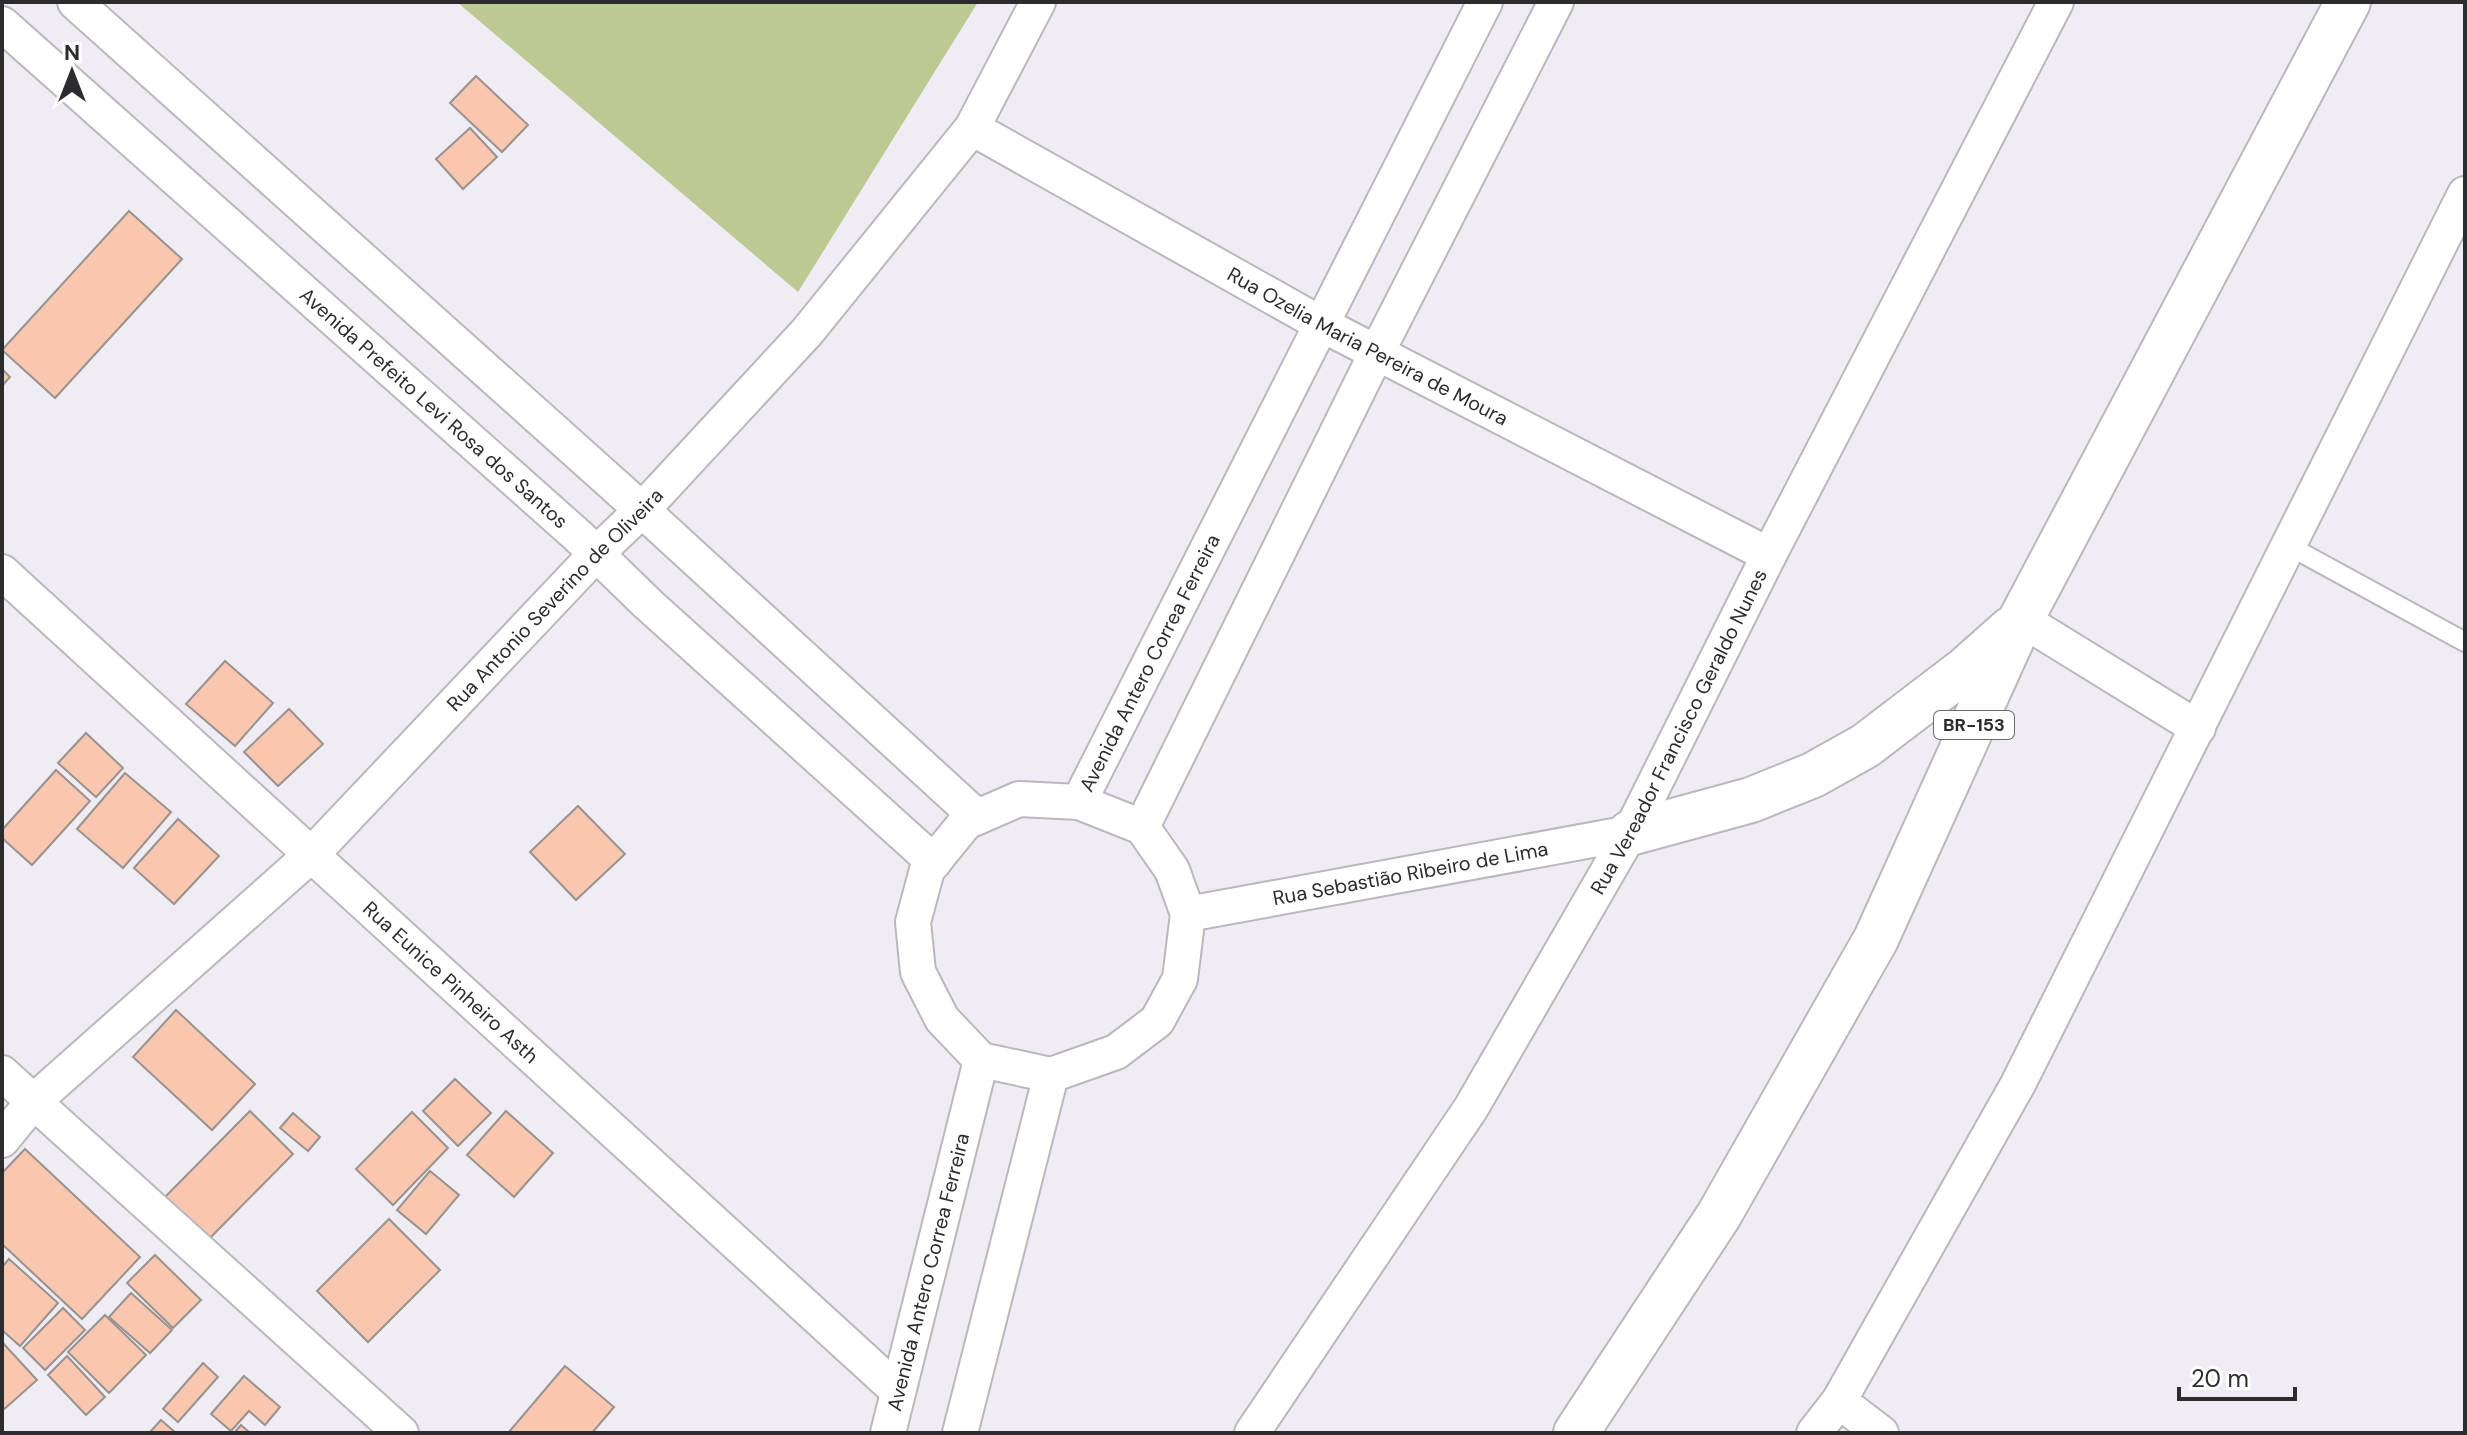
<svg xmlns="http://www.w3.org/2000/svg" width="2467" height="1435" font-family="'DM Sans',sans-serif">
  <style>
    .green { fill: #bcc993 }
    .building { fill: #f9c7af; stroke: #99928f; stroke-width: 2 }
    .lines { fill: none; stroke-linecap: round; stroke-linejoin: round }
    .service-casing { stroke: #bab7bd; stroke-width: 22 }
    .minor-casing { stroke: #bab7bd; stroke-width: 38 }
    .trunk-casing { stroke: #bab7bd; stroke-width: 48 }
    .service { stroke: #fff; stroke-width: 18 }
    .minor { stroke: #fff; stroke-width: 34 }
    .trunk { stroke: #fff; stroke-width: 44 }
    .labels { text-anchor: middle; stroke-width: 6; stroke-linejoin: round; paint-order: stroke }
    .shield { fill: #fff; stroke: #6b6b6d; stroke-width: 2 }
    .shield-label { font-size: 18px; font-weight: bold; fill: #2c2b2e }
    .street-label { font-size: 20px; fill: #2c2b2e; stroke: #fff }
  </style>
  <rect width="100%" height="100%" fill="#efecf3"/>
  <polygon class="green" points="457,2 978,2 798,292"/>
  <g class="building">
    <polygon points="476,76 528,125 502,152 450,103"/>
    <polygon points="470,128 497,157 463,189 436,159"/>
    <polygon points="129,211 182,259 55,398 2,350"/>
    <polygon points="2,369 10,377 2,386"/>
    <polygon points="225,661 273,703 235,746 186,704"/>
    <polygon points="289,709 323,744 278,786 244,752"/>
    <polygon points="86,733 123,768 96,797 58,763"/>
    <polygon points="56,770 90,801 32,865 2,838 2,830"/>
    <polygon points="125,773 171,812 123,868 77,829"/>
    <polygon points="578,806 625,854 576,900 530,852"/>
    <polygon points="178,819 219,856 174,904 134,868"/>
    <polygon points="176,1010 255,1084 212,1130 133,1057"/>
    <polygon points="455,1079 491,1113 458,1146 423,1111"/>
    <polygon points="250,1111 293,1154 208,1240 165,1197"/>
    <polygon points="506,1111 553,1153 514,1197 467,1155"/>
    <polygon points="412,1112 448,1148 393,1205 356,1169"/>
    <polygon points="293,1113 320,1137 308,1151 280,1128"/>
    <polygon points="25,1149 140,1257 82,1319 2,1244 2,1173"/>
    <polygon points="430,1171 459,1195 426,1234 397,1210"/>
    <polygon points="389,1219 440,1270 368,1342 317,1291"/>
    <polygon points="155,1255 201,1300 173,1328 127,1283"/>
    <polygon points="9,1259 58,1303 20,1346 2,1330 2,1267"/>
    <polygon points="131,1293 172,1330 150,1353 109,1317"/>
    <polygon points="63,1308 85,1330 45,1370 23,1348"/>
    <polygon points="105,1315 146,1355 109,1393 68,1352"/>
    <polygon points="2,1342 37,1380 2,1411"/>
    <polygon points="67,1356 105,1397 86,1415 48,1375"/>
    <polygon points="203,1363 218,1377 178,1422 163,1409"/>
    <polygon points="565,1366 614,1407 592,1433 508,1433"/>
    <polygon points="244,1376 280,1407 265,1425 249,1411 231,1431 211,1414"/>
    <polygon points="161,1420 176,1433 149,1433"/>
    <polygon points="241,1425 250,1433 234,1433"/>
  </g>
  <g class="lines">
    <defs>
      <polyline id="service" points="2289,546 2465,642"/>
      <g id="minor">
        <polyline points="75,2 642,510 977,817"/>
        <path id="s1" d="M2 24 578 536 648 604 934 862"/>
        <path id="s2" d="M972 128 1321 324 1769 555"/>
        <path id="s3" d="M2 572 898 1391"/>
        <polyline points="2021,619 2198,728"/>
        <path id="s4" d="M1079 802 1485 2"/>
        <polyline points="1142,827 1377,352 1556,2"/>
        <path id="s5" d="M1188 914 1630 833"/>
        <polyline points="981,1060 942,1019 918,972 913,922 927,870 966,822 1019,799 1079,802 1142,827"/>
        <polyline points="981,1060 1051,1075"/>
        <polyline points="2,1073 401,1433"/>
        <polyline points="1051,1075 1116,1052 1157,1021 1180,979 1188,914 1172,870 1142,827"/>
        <path id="s6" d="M2 1140 33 1102 311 855 597 553 642 510 807 332 972 128 1038 2"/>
        <polyline points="1839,1401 1881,1433"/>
        <path id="s7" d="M888 1433 981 1060"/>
        <polyline points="960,1433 1051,1075"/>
        <path id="s8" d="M1252 1433 1471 1108 1630 833 1769 555 2056 2"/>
        <polyline points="1814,1433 1839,1401 2018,1084 2465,194"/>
      </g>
      <g id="trunk">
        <polyline points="1630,833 1751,800 1813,775 1865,746 1966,669 2011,629"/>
        <polyline points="1576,1433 1719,1215 1876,939 2021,619 2348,2"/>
      </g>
    </defs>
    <use href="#service" class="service-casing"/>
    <use href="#minor" class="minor-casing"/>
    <use href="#trunk" class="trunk-casing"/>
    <use href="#service" class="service"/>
    <use href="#minor" class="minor"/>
    <use href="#trunk" class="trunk"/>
  </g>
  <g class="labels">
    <rect class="shield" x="1934" y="711" width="80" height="28" rx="6"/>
    <g class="shield-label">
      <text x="1974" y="731">BR-153</text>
    </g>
    <g class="street-label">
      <text dy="7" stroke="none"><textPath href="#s2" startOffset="452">Rua Ozelia Maria Pereira de Moura</textPath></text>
      <text dy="7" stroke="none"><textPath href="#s1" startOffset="578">Avenida Prefeito Levi Rosa dos Santos</textPath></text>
      <text dy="7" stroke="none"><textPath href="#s6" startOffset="774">Rua Antonio Severino de Oliveira</textPath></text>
      <text dy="7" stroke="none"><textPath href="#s4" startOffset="156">Avenida Antero Correa Ferreira</textPath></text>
      <text dy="7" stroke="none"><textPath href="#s8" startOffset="822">Rua Vereador Francisco Geraldo Nunes</textPath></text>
      <text dy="7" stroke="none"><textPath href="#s5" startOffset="226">Rua Sebastião Ribeiro de Lima</textPath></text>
      <text dy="7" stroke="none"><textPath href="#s3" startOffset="608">Rua Eunice Pinheiro Asth</textPath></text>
      <text dy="7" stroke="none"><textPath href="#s7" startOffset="166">Avenida Antero Correa Ferreira</textPath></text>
    </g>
  </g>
  <rect width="2467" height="1435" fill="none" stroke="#2c2b2e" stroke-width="8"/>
  <g transform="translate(72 72)" stroke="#ffffff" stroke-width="6" paint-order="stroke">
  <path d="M0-6L14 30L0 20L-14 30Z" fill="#2c2b2e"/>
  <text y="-12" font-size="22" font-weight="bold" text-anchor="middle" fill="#2c2b2e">N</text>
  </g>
  <path d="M2179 1387v12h116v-12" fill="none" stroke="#2c2b2e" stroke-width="4"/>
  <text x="2191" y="1387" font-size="24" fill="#2c2b2e" stroke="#ffffff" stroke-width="6" paint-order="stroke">20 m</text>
</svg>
